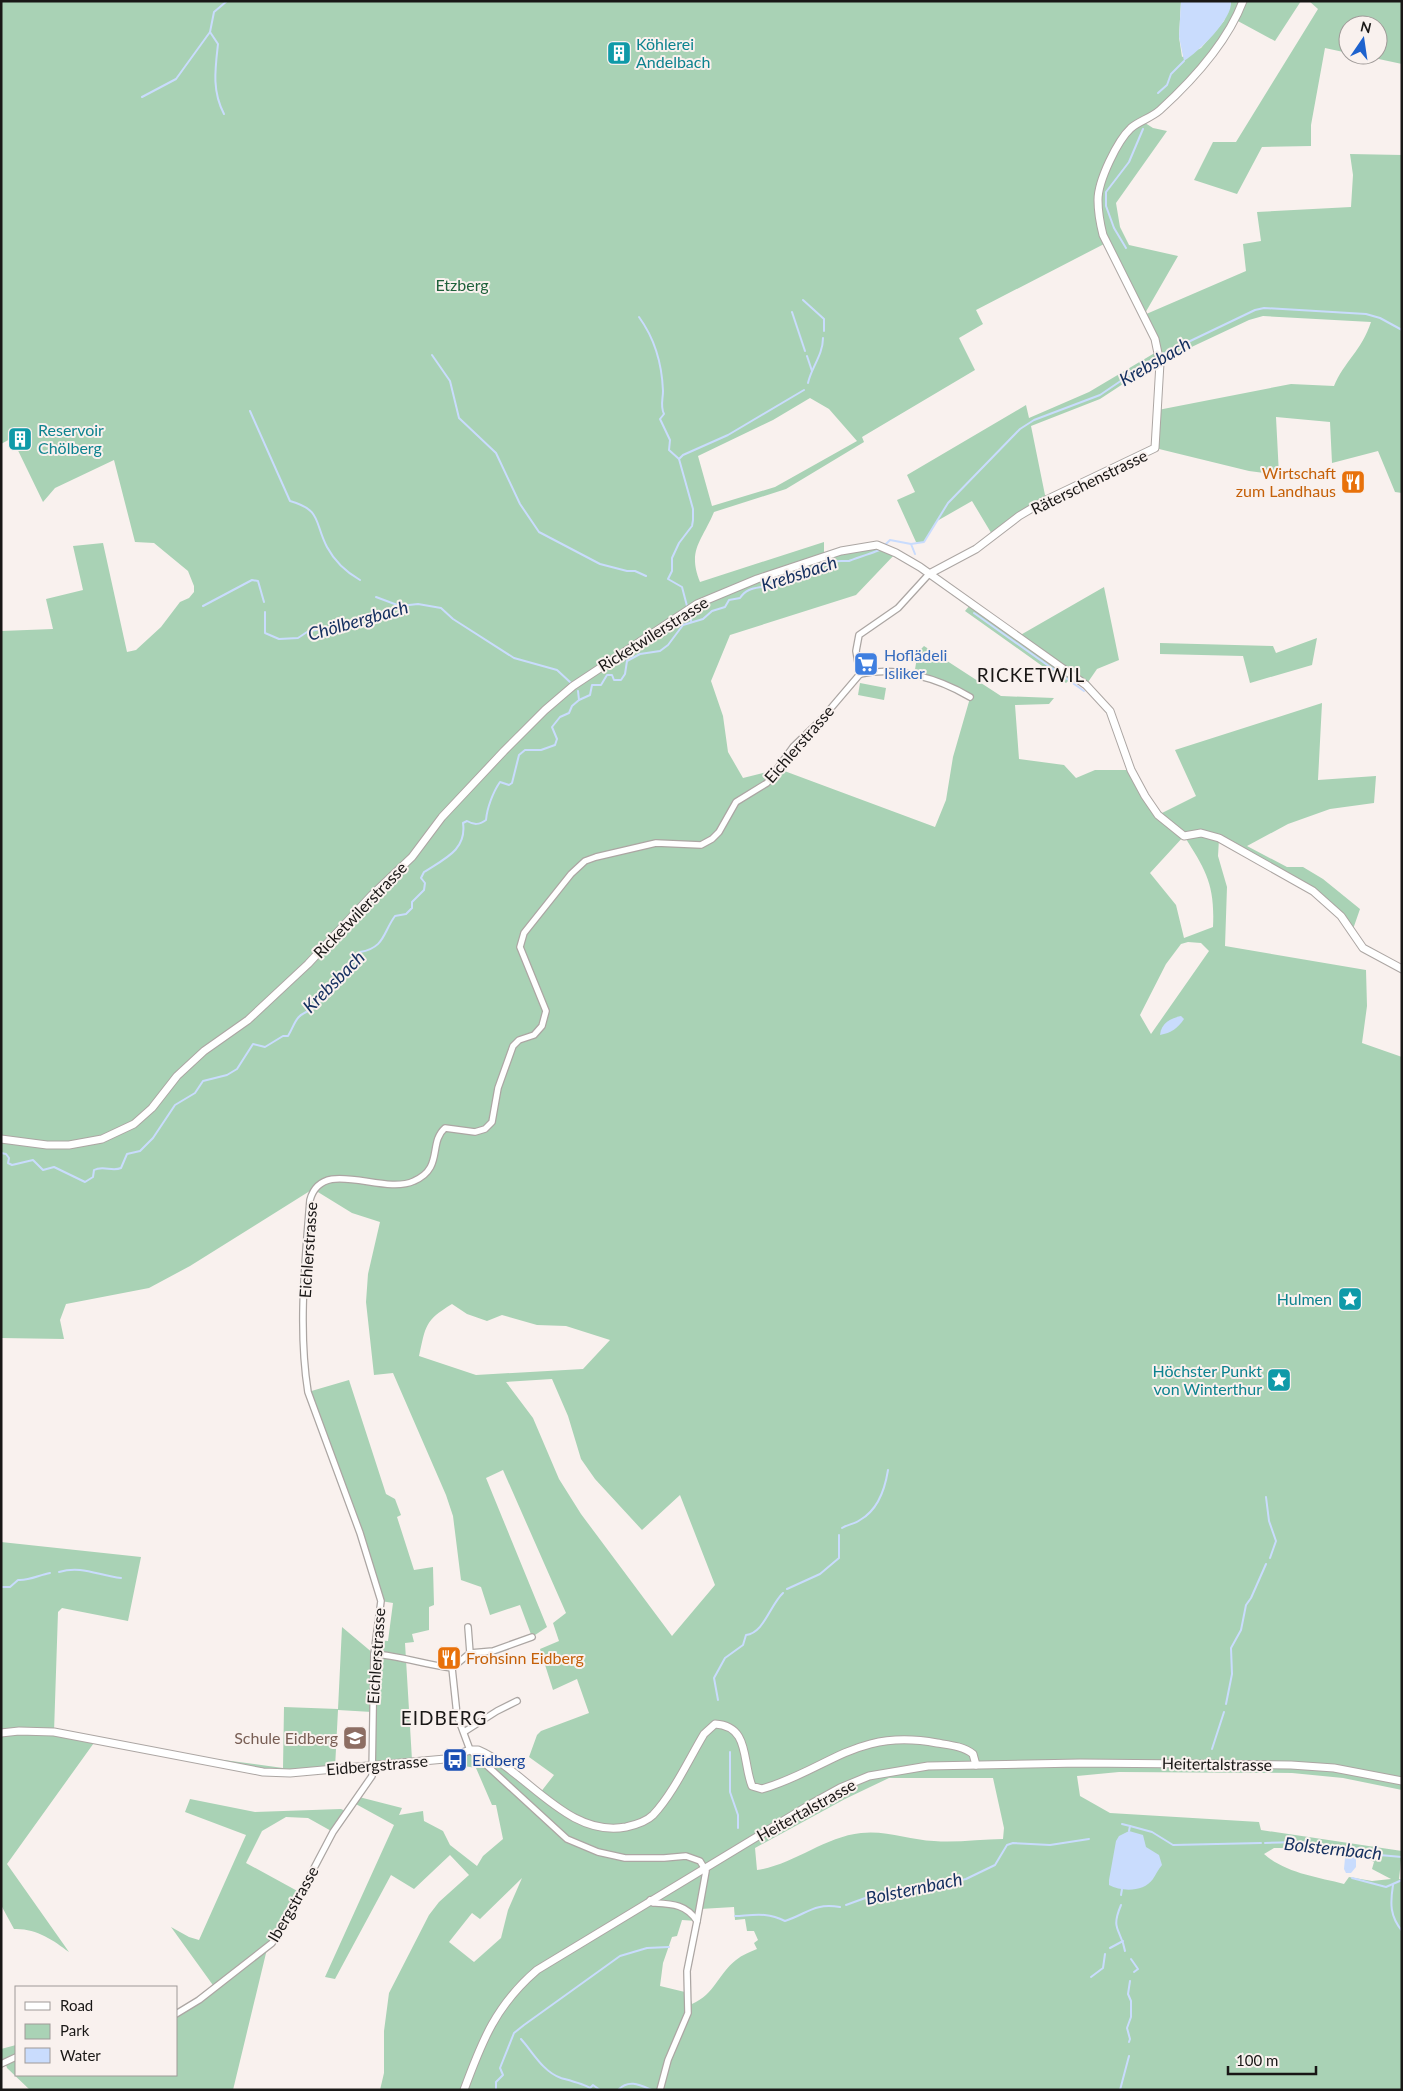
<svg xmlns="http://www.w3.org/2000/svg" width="1403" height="2091" font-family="Lato,sans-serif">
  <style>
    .green { fill: #a9d2b5; fill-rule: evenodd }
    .water { fill: #c9dcfd }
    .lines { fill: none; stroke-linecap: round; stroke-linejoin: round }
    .stream { stroke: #c9dcfd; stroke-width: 2 }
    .minor-casing { stroke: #aca6a3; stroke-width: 8 }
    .tertiary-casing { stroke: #aca6a3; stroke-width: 9 }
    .minor { stroke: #fff; stroke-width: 5.5 }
    .tertiary { stroke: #fff; stroke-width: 7 }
    .labels { text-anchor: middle; stroke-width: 4; stroke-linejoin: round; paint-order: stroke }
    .culture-label { font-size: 16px; fill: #0d838f; stroke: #f9f1ee; text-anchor: start }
    .park-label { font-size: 16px; fill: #1f613b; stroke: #f9f1ee }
    .food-label { font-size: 16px; fill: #c56008; stroke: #f9f1ee; text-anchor: end }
    .street-label { font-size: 16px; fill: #191716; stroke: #f9f1ee }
    .shop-label { font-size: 16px; fill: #366cbe; stroke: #f9f1ee; text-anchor: start }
    .education-label { font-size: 16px; fill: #785e54; stroke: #f9f1ee; text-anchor: end }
    .transit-label { font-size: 16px; fill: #164399; stroke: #f9f1ee; text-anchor: start }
    .water-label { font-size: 18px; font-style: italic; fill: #153060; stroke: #f9f1ee }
    .quarter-label { font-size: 19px; letter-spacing: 1px; fill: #191716; stroke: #f9f1ee }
  </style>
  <rect width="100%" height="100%" fill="#f9f1ee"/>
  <g class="green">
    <path d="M1 1H1181L1179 37 1182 57 1201 48 1224 21 1231 1H1301L1275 41 1236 20C1214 54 1177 100 1142 121L1153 128 1167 131 1116 203 1120 227 1129 245 1178 256 1144 315 1246 271 1243 244 1261 241 1257 212 1351 207 1353 175 1350 154 1402 155V493L1395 492 1378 451 1332 463 1330 422 1276 417 1279 475 1249 471 1155 448 1158 410 1291 384 1334 386C1344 362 1362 350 1371 322L1263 316 1249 320 1149 367 1100 399 1031 426 1046 500 993 536 972 501 937 521 924 542H916L897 500 915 492 907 475 1026 405 1029 418 1089 392 1158 351 1106 243 976 310 983 324 959 338 975 370 862 437 864 442 786 489 714 512C702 541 687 550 700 582L824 542V556L867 545 896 553 856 595 730 635 711 681 723 716 728 752 743 778 779 769 935 827 946 800 953 757 970 698 914 675 918 652 924 646 1001 696 1054 698 1049 704 1015 705 1019 759 1064 765 1076 778 1095 770H1131L1158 815 1196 796 1175 750 1322 703 1318 780 1376 776 1374 803 1330 809 1288 824 1247 846 1287 867H1303L1323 879 1360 909 1352 932 1329 903 1219 839 1218 856 1227 887 1225 946 1366 970 1367 1006 1362 1043 1402 1057V1790L1343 1778 1292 1773 1119 1772 1077 1776 1080 1796 1110 1813 1259 1822 1261 1830 1402 1851 1399 1879 1402 1880V2090H380L384 2073V2031L389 1993 429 1915 439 1902 469 1875 450 1855 414 1889 391 1875 335 1979 325 1977 394 1825 354 1803 359 1797 402 1808 399 1815 423 1811 424 1821 443 1831 450 1845 477 1866 483 1856 503 1839 496 1805H492L476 1768 458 1765 456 1756 478 1750 540 1793 554 1775 529 1757 537 1735 541 1731 589 1713 577 1679 553 1690 540 1649 559 1641 553 1623 566 1613 503 1470 486 1478 547 1627 532 1637 520 1605 490 1615 481 1587 461 1580 453 1516 446 1495 393 1373 374 1375 366 1302 368 1274 380 1222 352 1213 313 1189 190 1266 149 1288 66 1304 60 1320 64 1339 1 1338V631L53 629 46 599 83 590 73 546 103 543 127 652 136 650 161 627 180 602 189 598 194 592V586L188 571 154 543 135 542 114 460 55 488 43 502 12 438 1 444ZM810 398 829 409 857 441 775 487 712 506 698 456 773 420ZM1184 836C1206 870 1215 885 1213 927L1184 938 1176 905 1150 873ZM1188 942 1201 943 1209 951 1151 1034 1140 1015 1166 964 1181 944ZM452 1304 467 1314 487 1321 502 1315 537 1325 566 1326 610 1340 583 1369 476 1375 419 1356C426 1326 424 1321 452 1304ZM552 1379 568 1416 581 1459 595 1479 642 1530 680 1495 715 1585 672 1636 581 1514 559 1479 533 1418 506 1382ZM889 1778H993L1004 1828 1003 1839C981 1839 956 1843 934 1841 910 1840 886 1830 861 1833 824 1837 793 1865 757 1870L755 1848 845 1799ZM1274 1848C1301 1849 1353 1848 1374 1862L1372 1869 1391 1879 1372 1881 1349 1877 1344 1884C1317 1877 1285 1873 1264 1854ZM522 1878 508 1910 501 1938 474 1962 449 1942 472 1913 480 1919ZM734 1907 735 1920 745 1919 747 1931H754L758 1940 754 1943 757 1949C750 1952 742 1955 736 1960 718 1974 715 1994 692 2004L689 1993 660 1986 663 1963 672 1937 677 1936 682 1920 697 1921 700 1909Z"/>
    <polygon points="1309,1 1402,1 1402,64 1360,55 1378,55 1378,25 1348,25 1348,53 1325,48 1311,125 1311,146 1262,147 1237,194 1194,180 1213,142 1236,142 1318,9"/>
    <polygon points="1104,587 1119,660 1097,669 1086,685 1073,676 1066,683 965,611 971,604 1017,637"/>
    <polygon points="1317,638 1312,665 1250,683 1243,656 1160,654 1160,643 1273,646 1276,653"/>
    <polygon points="860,683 886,688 884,700 858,695"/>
    <polygon points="349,1380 386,1494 395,1499 401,1515 397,1517 414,1570 433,1567 434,1605 429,1607 429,1630 412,1634 414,1642 405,1643 412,1760 374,1764 372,1712 338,1710 335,1768 290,1773 216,1764 216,1759 283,1768 284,1707 338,1709 342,1627 374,1654 376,1640 388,1641 393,1603 381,1601 377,1584 308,1392"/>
    <path d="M1 1542 141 1557 128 1621 62 1608 58 1612 54 1732 96 1740 7 1864 69 1952C53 1940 36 1928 14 1929L1 1905Z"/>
    <polygon points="190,1799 255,1812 341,1809 348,1812 333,1832 308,1818 286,1817 262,1831 246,1863 301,1893 267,1949 233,2090 30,2090 7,2068 5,2062 1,2064 1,2049 16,2045 16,2075 176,2075 176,2014 215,1988 171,1927 189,1937 199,1940 246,1835 185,1812"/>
  </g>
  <g class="water">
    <path d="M1181 1H1231C1233 19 1198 52 1184 61L1179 37Z"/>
    <path d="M1181 1016 1184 1019C1178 1028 1171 1033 1160 1035 1161 1023 1171 1018 1181 1016Z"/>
    <path d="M1129 1831 1143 1835 1146 1847 1159 1855 1162 1865C1158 1870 1156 1874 1153 1879 1144 1892 1122 1892 1109 1885V1880L1116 1841 1119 1836Z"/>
    <polygon points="1352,1854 1356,1857 1356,1867 1351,1873 1346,1873 1344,1869 1345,1858"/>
  </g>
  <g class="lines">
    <g class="stream">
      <path d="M210 32 218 44C215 70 212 91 224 114"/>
      <polyline points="1158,93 1167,85 1171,74 1184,61"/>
      <polyline points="142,97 176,79 210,32 214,12 227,1"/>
      <polyline points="1126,248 1114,228 1106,206 1106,192 1129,162 1143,129"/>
      <polyline points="803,300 824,319 824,331"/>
      <polyline points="792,312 805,351"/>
      <path d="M639 317C655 339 662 364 663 391 663 399 660 406 664 414L660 419 670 440 669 450 679 459"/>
      <polyline points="432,355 450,381 459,418 496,453 520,504 539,532 600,564 627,571 635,571 646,576"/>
      <polyline points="1161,355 1255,310 1264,308 1366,314 1380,318 1402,330"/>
      <polyline points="807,356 812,371"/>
      <path d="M808 383C811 368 823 355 823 338"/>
      <path d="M250 411 290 501C322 510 314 522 327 547 335 562 346 572 360 580"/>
      <polyline points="911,544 915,554"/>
      <polyline points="885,545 890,540 911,544 924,542 948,503 1020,429 1034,420 1100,395 1156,357"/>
      <polyline points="376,597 400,606"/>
      <polyline points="203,606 252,580 258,581 264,602"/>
      <polyline points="687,606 682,587 668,579 672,571 672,558 679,543 692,526 693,520 693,509 679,459 683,455 728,435 804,390"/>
      <polyline points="265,612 265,633 279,639 298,638 307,632 363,619 400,606 418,604 441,608 453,619 514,658 557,670 571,683"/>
      <polyline points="974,613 1084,691"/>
      <polyline points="691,621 692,613"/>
      <polyline points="578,691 579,700"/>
      <path d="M1 1153 6 1154 9 1158 8 1163 12 1165 33 1160 43 1170 54 1167 85 1182 93 1177 94 1170C103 1165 112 1172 121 1168L127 1154 140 1151 153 1138 175 1105 195 1093 203 1081 227 1075 237 1069 253 1044 265 1047 283 1036H288C296 1023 294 1016 311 1010L355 966 360 952C385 948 383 932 395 916L406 914 412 908V902L424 890 425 883 421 878 424 872C444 859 467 850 463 823L467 821C474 825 479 825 486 820 487 808 493 792 500 782L509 785 512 783 519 755 525 750H541L555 745 557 739 552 727 560 717 569 713 572 706 579 700 590 695 592 685H601L607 675H612L614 680H621L625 674 627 661 640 654 660 651 668 645 683 625 703 619 712 611 725 607 729 600 740 598C748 586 758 589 770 585L772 582 799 578 803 571C811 569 818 566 825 563 834 560 841 561 849 561 851 560 881 550 882 549"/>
      <polyline points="1266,1497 1269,1521 1276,1541 1270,1558"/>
      <path d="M842 1528C848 1524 855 1524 860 1520 878 1510 885 1489 888 1470"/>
      <path d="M59 1572C82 1565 99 1576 121 1578"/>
      <path d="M1 1587H10L18 1580C29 1581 39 1575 50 1573"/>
      <polyline points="787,1589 820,1574 839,1558 839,1535"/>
      <path d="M718 1700 714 1678 725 1658 743 1645 746 1635C764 1633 770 1605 783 1593"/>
      <polyline points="1226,1704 1232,1674 1231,1648 1241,1630 1246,1605 1251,1598 1266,1564"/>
      <polyline points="1212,1749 1224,1712"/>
      <polyline points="730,1752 730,1792 738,1815 738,1828"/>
      <polyline points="1122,1824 1130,1826 1129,1831"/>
      <polyline points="1130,1826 1152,1832 1173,1845 1261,1843"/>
      <polyline points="1265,1843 1301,1842 1320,1846 1362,1849 1368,1854 1402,1857"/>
      <polyline points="1352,1878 1386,1887 1402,1880"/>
      <path d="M1393 1885C1390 1904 1390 1916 1402 1931"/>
      <polyline points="1121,1895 1122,1889"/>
      <polyline points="846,1905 879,1893 907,1893 966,1879 995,1865 1007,1845 1013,1843 1050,1845 1089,1839"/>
      <path d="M1121 1905C1110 1931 1121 1928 1125 1951"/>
      <path d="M735 1916C755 1915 767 1912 785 1921 809 1913 813 1903 840 1907"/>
      <polyline points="1110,1948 1123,1941"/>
      <polyline points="1131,1959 1138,1969 1134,1972"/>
      <polyline points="1091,1977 1103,1968 1105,1954"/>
      <path d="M521 2039C532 2051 543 2072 561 2078 568 2080 584 2084 590 2088L593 2085 600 2090"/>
      <polyline points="1129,2042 1130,2039 1127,2028 1131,2017 1131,2001 1128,1994 1130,1981"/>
      <polyline points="496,2090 496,2082 503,2075 500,2068 514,2033 524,2025 620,1956 647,1948 669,1947"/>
      <path d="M618 2090C629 2079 640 2085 652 2090"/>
      <polyline points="1120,2090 1129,2056"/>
    </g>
    <defs>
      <g id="minor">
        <polyline points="860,674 856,651 859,635 898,608 929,574"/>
        <path d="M860 674C897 666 938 678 970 697"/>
        <polyline points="470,1653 493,1651 532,1637"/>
        <path d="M374 1654C401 1656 426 1665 452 1668"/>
        <polyline points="452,1668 457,1715 470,1750 567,1839 598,1852 625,1858 664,1858 686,1856 700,1861 706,1871 697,1921"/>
        <polyline points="452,1668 470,1653 468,1627"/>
        <polyline points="464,1732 497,1711 517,1701"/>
        <path d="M650 1900 653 1903C672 1904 686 1904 697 1921L687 1971 688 2013 668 2060 660 2090"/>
        <path d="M176 2014 199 2000 272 1943 284 1925 333 1832 372 1776 374 1654 381 1601 360 1533 308 1392C298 1329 305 1262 310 1200 322 1156 382 1196 414 1181 444 1168 428 1143 445 1128L475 1132 485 1129 492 1122 498 1088 513 1046 519 1040 534 1035 542 1026 546 1011 520 947 524 933 571 874 585 861 596 857 656 843 701 845 712 839 719 832 736 802 767 783 793 747 820 721 860 674"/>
        <polyline points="1,2064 16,2057"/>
      </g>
      <g id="tertiary">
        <path d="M929 574 976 549 1019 516 1046 500 1155 448 1160 363 1155 339 1103 235C1100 223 1098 212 1098 200 1098 181 1117 141 1131 128 1139 121 1151 118 1160 110 1193 80 1227 43 1243 1"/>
        <polyline points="1,1139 47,1145 69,1145 102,1139 134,1124 152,1108 177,1076 204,1051 248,1020 308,964 372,895 412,857 442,817 504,751 545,710 573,686 697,604 757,579 841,551 877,545 896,553 920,567 1086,685 1110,711 1131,770 1145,796 1158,815 1184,836 1201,833 1219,838 1313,891 1341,916 1363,948 1402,969"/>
        <path d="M1 1733 19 1731 54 1732 263 1772 290 1773 445 1759 470 1750H478C527 1771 567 1838 626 1827 635 1825 646 1822 653 1815 673 1794 689 1759 704 1734L715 1724C750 1726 742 1761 752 1786L762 1789C830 1769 856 1728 937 1743 949 1745 963 1746 973 1754L976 1765"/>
        <path d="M464 2090C482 2041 496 2005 537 1970L811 1804 840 1788 869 1776 928 1766 1080 1763 1291 1765 1334 1768 1402 1781"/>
      </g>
    </defs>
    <use href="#minor" class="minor-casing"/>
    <use href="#tertiary" class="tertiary-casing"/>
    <use href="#minor" class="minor"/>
    <use href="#tertiary" class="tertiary"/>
  </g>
  <defs>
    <symbol id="building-square" viewBox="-11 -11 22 22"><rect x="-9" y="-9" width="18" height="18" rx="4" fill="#0f9aa8" stroke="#f9f1ee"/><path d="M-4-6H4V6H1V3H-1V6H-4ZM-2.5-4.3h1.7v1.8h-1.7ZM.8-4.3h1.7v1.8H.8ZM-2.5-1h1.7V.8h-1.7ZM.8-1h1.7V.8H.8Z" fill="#fff"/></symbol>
    <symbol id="restaurant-square" viewBox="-11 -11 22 22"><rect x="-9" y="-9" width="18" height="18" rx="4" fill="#e8710a" stroke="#f9f1ee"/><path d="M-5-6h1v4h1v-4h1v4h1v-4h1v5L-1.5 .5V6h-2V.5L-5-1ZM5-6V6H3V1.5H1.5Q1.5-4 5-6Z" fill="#fff"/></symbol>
    <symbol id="supermarket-square" viewBox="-11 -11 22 22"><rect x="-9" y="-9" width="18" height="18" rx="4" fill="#3f7fe0" stroke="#f9f1ee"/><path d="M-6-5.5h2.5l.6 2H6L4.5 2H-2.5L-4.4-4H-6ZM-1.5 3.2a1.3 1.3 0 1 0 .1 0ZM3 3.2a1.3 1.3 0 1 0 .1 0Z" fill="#fff"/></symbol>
    <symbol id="sight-square" viewBox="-11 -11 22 22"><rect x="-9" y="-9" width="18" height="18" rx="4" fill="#0f9aa8" stroke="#f9f1ee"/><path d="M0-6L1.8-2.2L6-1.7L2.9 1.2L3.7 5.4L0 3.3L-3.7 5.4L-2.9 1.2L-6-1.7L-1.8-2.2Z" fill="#fff"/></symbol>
    <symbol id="school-square" viewBox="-11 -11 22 22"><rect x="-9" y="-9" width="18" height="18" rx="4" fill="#8d6e63" stroke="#f9f1ee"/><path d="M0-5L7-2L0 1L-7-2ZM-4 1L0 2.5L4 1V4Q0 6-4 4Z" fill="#fff"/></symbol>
    <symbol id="bus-square" viewBox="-11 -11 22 22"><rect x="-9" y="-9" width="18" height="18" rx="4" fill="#1a4fb4" stroke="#f9f1ee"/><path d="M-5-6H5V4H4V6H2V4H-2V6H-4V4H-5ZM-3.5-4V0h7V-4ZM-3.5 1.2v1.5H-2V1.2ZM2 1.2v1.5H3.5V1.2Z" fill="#fff"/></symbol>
  </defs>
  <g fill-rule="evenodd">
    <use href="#building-square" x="605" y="39" width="28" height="28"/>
    <use href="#building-square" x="6" y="425" width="28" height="28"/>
    <use href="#restaurant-square" x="1339" y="468" width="28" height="28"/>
    <use href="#supermarket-square" x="852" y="650" width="28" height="28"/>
    <use href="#sight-square" x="1336" y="1285" width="28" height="28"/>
    <use href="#sight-square" x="1265" y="1366" width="28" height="28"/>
    <use href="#restaurant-square" x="435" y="1644" width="28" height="28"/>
    <use href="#school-square" x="341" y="1724" width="28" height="28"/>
    <use href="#bus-square" x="441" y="1746" width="28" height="28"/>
  </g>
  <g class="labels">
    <g class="culture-label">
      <text x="636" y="50">Köhlerei<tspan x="636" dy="18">Andelbach</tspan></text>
      <text x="38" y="436">Reservoir<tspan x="38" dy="18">Chölberg</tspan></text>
      <text x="1332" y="1305" text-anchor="end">Hulmen</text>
      <text x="1262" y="1377" text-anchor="end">Höchster Punkt<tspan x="1262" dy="18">von Winterthur</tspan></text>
    </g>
    <g class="park-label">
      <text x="462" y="291">Etzberg</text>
    </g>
    <g class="food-label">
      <text x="1336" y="479">Wirtschaft<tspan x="1336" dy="18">zum Landhaus</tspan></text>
      <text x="466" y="1664" text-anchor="start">Frohsinn Eidberg</text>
    </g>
    <g class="street-label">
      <text transform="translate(1089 482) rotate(-26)" y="6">Räterschenstrasse</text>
      <text transform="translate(653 634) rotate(-32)" y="6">Ricketwilerstrasse</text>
      <text transform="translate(799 744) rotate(-49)" y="6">Eichlerstrasse</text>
      <text transform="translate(360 910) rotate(-46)" y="6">Ricketwilerstrasse</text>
      <text transform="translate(308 1250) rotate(-86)" y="6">Eichlerstrasse</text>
      <text transform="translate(376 1656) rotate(-86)" y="6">Eichlerstrasse</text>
      <text transform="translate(1217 1764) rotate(1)" y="6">Heitertalstrasse</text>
      <text transform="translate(377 1765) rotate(-5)" y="6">Eidbergstrasse</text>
      <text transform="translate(806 1810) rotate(-29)" y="6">Heitertalstrasse</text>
      <text transform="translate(293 1904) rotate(-60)" y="6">Ibergstrasse</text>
    </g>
    <g class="shop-label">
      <text x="884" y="661">Hoflädeli<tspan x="884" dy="18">Isliker</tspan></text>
    </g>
    <g class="education-label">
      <text x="338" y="1744">Schule Eidberg</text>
    </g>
    <g class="transit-label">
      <text x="472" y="1766">Eidberg</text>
    </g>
    <g class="water-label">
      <text transform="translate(1155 362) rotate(-30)" y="6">Krebsbach</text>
      <text transform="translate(799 574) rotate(-18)" y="6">Krebsbach</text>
      <text transform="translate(358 621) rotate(-16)" y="6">Chölbergbach</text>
      <text transform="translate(334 982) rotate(-45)" y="6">Krebsbach</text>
      <text transform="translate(1333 1849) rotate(6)" y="6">Bolsternbach</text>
      <text transform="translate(914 1889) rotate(-12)" y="6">Bolsternbach</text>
    </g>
    <g class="quarter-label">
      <text x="1031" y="682">RICKETWIL</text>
      <text x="444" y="1725">EIDBERG</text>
    </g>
  </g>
  <rect width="1403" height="2091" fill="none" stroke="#191716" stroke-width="5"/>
  <rect x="15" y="1986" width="162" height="90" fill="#f9f1ee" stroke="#9f9a98"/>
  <rect x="25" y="2002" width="25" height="8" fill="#ffffff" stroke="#9f9a98"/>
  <text x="60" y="2011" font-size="15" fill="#191716">Road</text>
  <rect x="25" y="2024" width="25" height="15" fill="#a9d2b5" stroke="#9f9a98"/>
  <text x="60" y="2036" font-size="15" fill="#191716">Park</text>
  <rect x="25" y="2048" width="25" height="15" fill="#c9dcfd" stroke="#9f9a98"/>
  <text x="60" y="2061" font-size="15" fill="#191716">Water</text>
  <g transform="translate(1363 40) rotate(13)"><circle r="24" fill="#f9f1ee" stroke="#9f9a98"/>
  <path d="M0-4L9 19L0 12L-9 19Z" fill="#1d62ce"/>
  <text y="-8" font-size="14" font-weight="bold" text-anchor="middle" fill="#191716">N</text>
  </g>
  <path d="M1228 2066v8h88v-8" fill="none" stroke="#191716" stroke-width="2.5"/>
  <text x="1236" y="2066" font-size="15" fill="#191716" stroke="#f9f1ee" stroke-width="4" paint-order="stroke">100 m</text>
</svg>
